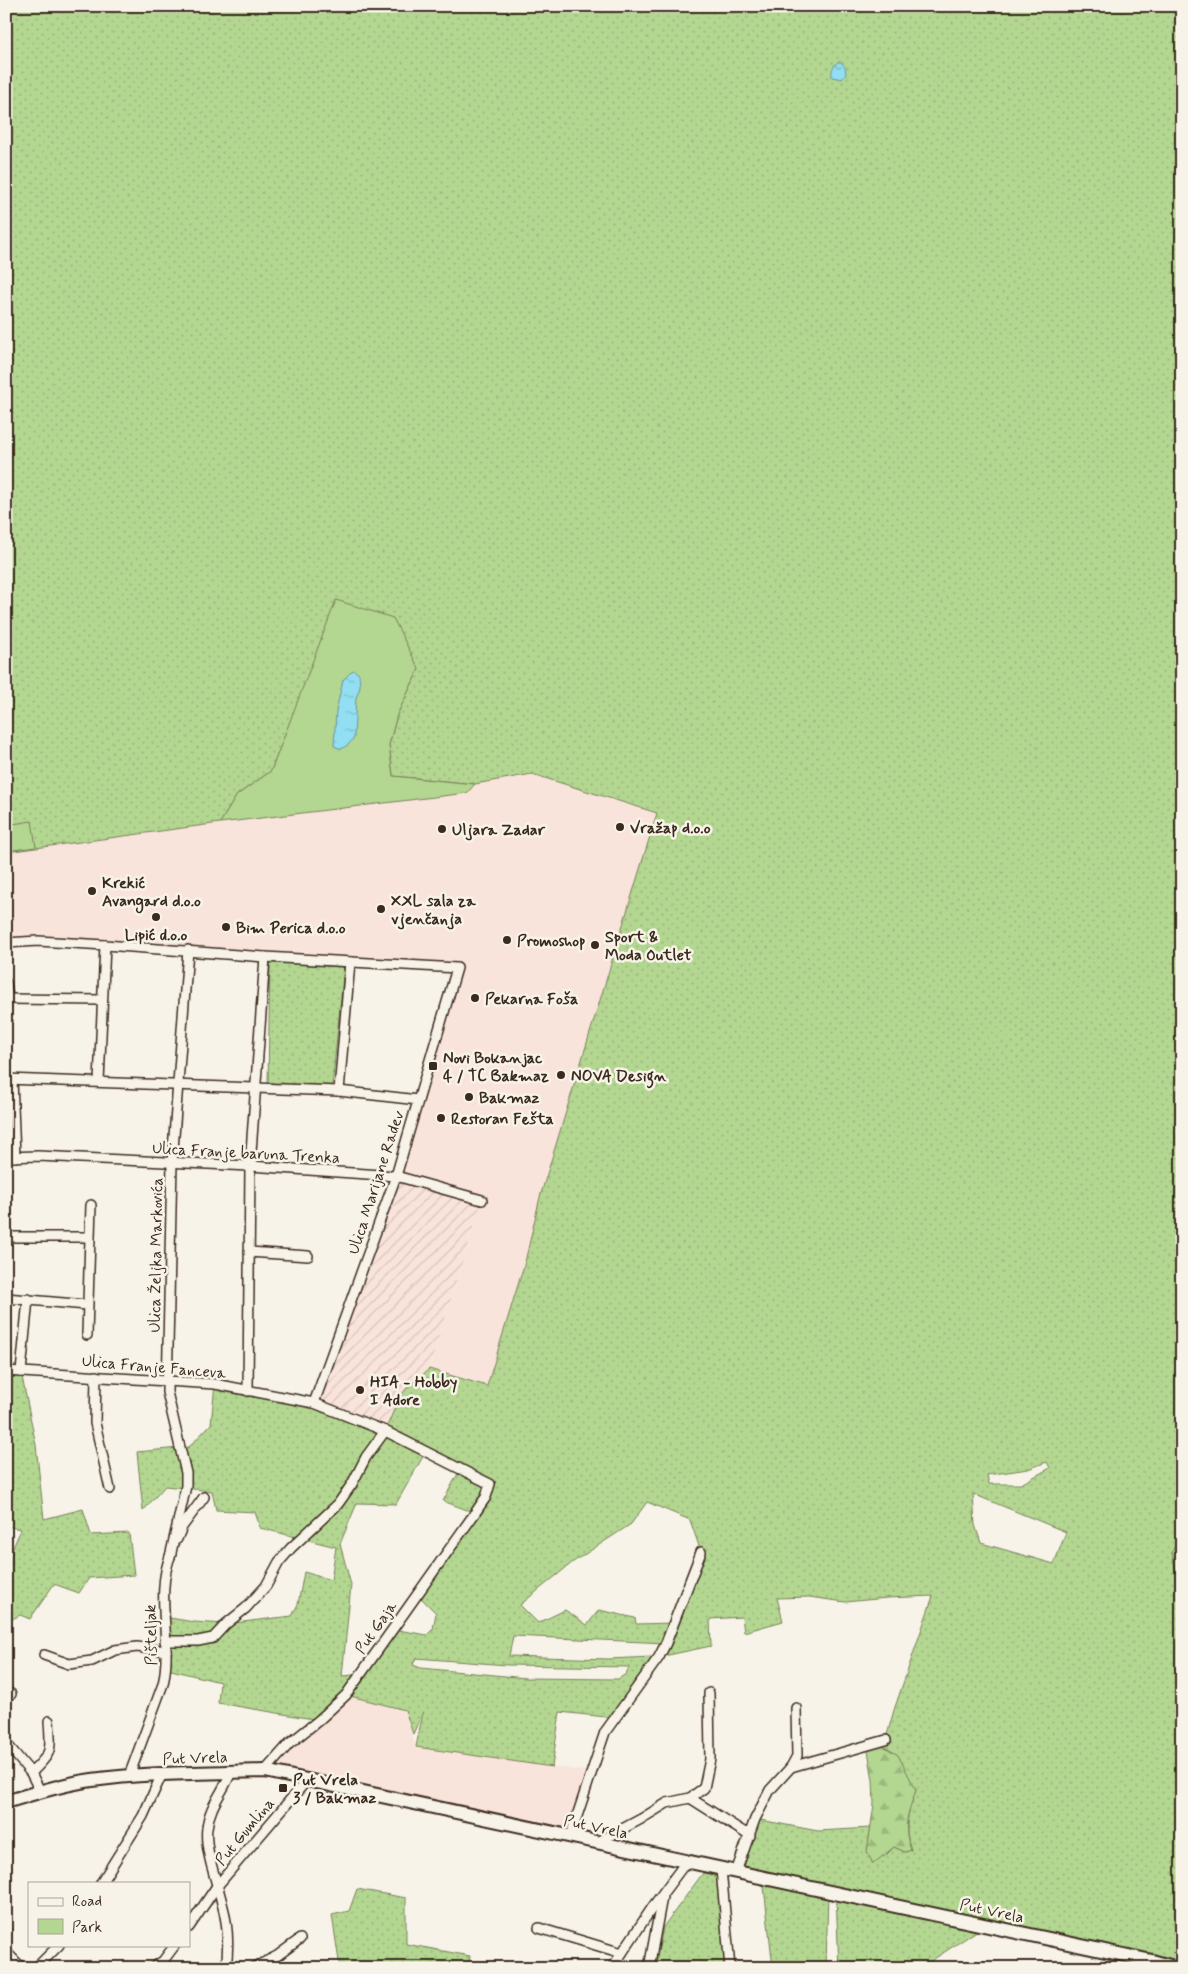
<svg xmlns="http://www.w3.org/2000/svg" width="1188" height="1974" font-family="Mynerve,sans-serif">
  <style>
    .built { fill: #f9e4db }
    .industrial { fill: url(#industrial-furrows) }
    .grass { fill: url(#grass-dots); stroke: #778058; fill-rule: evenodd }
    .forest { fill: url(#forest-firs); stroke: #778058 }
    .park { fill: #b3d691; stroke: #778058 }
    .water { fill: url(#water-ripples); stroke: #6f969d }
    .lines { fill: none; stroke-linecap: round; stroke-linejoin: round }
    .minor-casing { stroke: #3b2a1e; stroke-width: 12 }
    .secondary-casing { stroke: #3b2a1e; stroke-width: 16 }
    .minor { stroke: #f7f3e8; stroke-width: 9 }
    .secondary { stroke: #f7f3e8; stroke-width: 12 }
    .poi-dot { fill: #3b2a1e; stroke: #f7f3e8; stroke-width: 2 }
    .labels { text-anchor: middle; stroke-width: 5; stroke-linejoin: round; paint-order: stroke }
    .poi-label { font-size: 16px; font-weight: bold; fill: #3b2a1e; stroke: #f7f3e8; text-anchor: start }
    .street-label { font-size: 16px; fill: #3b2a1e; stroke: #f7f3e8 }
  </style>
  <defs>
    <pattern id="industrial-furrows" width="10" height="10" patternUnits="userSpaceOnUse" patternTransform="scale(1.25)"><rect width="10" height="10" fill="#f9e4db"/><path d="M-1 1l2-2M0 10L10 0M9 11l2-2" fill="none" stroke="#d6c4bc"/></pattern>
    <pattern id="grass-dots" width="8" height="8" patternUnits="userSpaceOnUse" patternTransform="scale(1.25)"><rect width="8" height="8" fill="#b3d691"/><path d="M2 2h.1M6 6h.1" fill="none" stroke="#9bb87d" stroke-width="1.8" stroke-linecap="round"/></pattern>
    <pattern id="forest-firs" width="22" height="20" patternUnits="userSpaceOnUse" patternTransform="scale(1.25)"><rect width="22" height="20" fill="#b3d691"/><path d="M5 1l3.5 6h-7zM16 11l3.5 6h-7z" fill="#9bb87d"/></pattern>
    <pattern id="water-ripples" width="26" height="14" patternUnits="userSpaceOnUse" patternTransform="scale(1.25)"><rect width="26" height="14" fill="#92def2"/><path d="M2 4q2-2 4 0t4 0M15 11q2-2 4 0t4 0" fill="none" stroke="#7fbfcf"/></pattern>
  </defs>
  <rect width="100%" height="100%" fill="#f7f3e8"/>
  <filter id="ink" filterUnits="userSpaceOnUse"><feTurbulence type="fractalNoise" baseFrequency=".02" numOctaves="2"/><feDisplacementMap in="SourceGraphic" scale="10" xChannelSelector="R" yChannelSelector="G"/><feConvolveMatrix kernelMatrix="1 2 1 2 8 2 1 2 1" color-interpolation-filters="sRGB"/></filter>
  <g filter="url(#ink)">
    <g class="built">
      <polygon points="532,774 657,813 540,1197 525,1262 487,1387 429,1369 482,1200 396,1176 457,968 6,943 6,852 353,804"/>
      <polygon points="346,1695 405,1710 416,1747 592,1772 570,1837 265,1771"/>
    </g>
    <polygon class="industrial" points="396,1176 482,1200 429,1369 406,1389 385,1431 314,1403"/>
    <g class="grass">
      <path d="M6 6H1182V1529L1172 1553 1179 1587H1182V1968L986 1925 920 1968H839L836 1894 828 1892 826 1968H773L763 1878 736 1872 755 1819 818 1831 871 1828 867 1852 884 1857 894 1847 905 1852 911 1850C903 1825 908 1814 916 1790L906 1774 867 1745 887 1735 894 1710 933 1596 887 1598 845 1602 809 1597 777 1598 783 1621 744 1632 742 1617 710 1619 711 1646 659 1657 666 1643 513 1636 509 1656 609 1659 652 1657 615 1718 560 1712 552 1767 416 1747 423 1712 413 1734 405 1710 346 1695 319 1720 218 1703 220 1682 167 1669 164 1617 194 1622 226 1624 292 1616 298 1604 304 1572 331 1580 336 1547 260 1528 255 1512 216 1510 212 1491 165 1486 143 1511 137 1452 189 1447 211 1424 215 1384 314 1403 385 1431 399 1398 406 1389 429 1369 487 1386 525 1262 540 1197 657 813 532 774 475 784 393 776 389 745 397 715 419 669 291 720 271 771 237 795 220 823 6 852ZM425 1453 460 1470 443 1501 475 1513 417 1594 436 1613 433 1629 427 1635 392 1629 372 1657 353 1675 342 1676 351 1585 340 1544 357 1503 396 1504ZM1047 1462 1050 1468 1021 1484H989L987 1475 1028 1469ZM973 1494 1066 1532 1054 1564 981 1543 975 1525ZM647 1502 690 1520 701 1552 674 1623 636 1624 635 1618 599 1610 587 1625 565 1610 538 1623 520 1605 573 1562 631 1524ZM416 1658 507 1665 629 1667 626 1674 618 1679 526 1678 421 1668 413 1665Z"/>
      <polygon points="270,962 344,967 332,1087 268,1084"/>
      <polygon points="6,1371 21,1372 36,1445 44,1519 83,1509 91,1535 129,1533 134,1575 89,1578 79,1593 54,1584 30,1619 20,1615 12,1619 6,1641 6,1581 8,1580 12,1550 21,1529 6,1526"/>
      <polygon points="703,1873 726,1877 730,1968 655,1968 663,1927"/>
      <polygon points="357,1889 406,1898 406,1944 470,1956 468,1968 340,1968 332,1915 349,1911"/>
    </g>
    <g class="forest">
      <polygon points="1182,1529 1182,1587 1179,1587 1172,1553"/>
      <path d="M867 1745 883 1746 898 1755 916 1790C908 1814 902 1825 911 1850L905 1852 894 1847 873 1864 867 1852 874 1804 873 1780Z"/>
    </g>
    <g class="park">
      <polygon points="336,600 393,618 419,669 397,715 389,745 393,776 475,784 467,793 220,823 237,795 271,771"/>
      <polygon points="32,821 36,847 6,851 6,825"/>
    </g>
    <g class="water">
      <path d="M838 62H841L845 67 846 74 842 79 832 77C831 70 833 66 838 62Z"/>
      <polygon points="353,670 359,674 360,687 356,698 354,738 348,745 341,749 334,746 336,711 343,680"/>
    </g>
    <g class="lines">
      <defs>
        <g id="minor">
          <polyline points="6,943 38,941 105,945 265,957 457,968 396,1176 314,1403"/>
          <polyline points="6,983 8,999"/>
          <polyline points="6,999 102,1000"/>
          <polyline points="6,1079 339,1091 418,1100"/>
          <polyline points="12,1079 15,1157"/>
          <polyline points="99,1082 105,945"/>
          <polyline points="339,1091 350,962"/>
          <polyline points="6,1157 38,1156 250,1166 396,1176 482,1200"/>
          <polyline points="6,1237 89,1237"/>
          <polyline points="249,1252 308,1256"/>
          <polyline points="6,1298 87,1305"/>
          <polyline points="87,1335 91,1205"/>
          <polyline points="6,1371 215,1384 314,1403 385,1431 490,1484 486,1497 475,1513 346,1695 319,1720 289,1744 265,1771"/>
          <polyline points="21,1372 28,1299"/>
          <polyline points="96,1376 95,1423 110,1489"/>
          <polyline points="248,1391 250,1166 265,957"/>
          <polyline points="177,1539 182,1527 204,1497"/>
          <polyline points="170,1557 186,1486 186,1473 167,1392 172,1163 188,950"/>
          <polyline points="165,1641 198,1641 213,1638 226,1624 246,1608 266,1586 279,1562 291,1548 338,1504 352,1484 366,1457 385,1431"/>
          <polyline points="44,1655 69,1664 92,1661 115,1650 137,1647 166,1651"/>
          <polyline points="6,1692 11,1694"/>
          <polyline points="6,1743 31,1773 40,1791"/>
          <polyline points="791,1767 886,1740"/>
          <path d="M31 1773C53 1752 51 1751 49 1721"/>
          <path d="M129 1776 163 1684C173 1642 154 1595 171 1554"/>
          <polyline points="690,1798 704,1788 710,1759 709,1693"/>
          <polyline points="570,1837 605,1732 659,1657 666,1643 701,1552"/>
          <polyline points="596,1843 641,1819 667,1803 690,1798 750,1836"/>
          <polyline points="721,1869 730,1968"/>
          <polyline points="736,1872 755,1819 770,1790 791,1767 797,1756 796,1708"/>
          <polyline points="101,1883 143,1816 162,1774"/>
          <polyline points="189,1927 217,1886 307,1780"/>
          <polyline points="539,1928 622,1953"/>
          <polyline points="6,1931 6,1935"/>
          <polyline points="6,1952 22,1968"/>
          <polyline points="36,1968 59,1945"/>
          <polyline points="153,1968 163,1961 175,1945"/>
          <path d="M226 1968C229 1946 228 1924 222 1903 217 1882 204 1849 207 1828 209 1806 224 1791 231 1772"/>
          <polyline points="253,1968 277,1956 300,1939"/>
          <polyline points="612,1968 654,1905 686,1862"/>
          <polyline points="649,1968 662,1897"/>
        </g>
        <path id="secondary" d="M6 1802C34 1793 63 1784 92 1780 149 1772 208 1773 265 1771L1152 1961 1177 1968"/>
      </defs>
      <use href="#minor" class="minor-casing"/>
      <use href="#secondary" class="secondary-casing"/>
      <use href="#minor" class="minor"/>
      <use href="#secondary" class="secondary"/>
    </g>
  </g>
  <g class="poi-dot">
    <circle cx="620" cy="827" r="5"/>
    <circle cx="442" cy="829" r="5"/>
    <circle cx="92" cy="891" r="5"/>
    <circle cx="381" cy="909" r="5"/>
    <circle cx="156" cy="917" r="5"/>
    <circle cx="226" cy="927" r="5"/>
    <circle cx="507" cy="940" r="5"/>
    <circle cx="595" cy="945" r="5"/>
    <circle cx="475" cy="998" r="5"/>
    <rect x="428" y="1061" width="10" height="10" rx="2.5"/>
    <circle cx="561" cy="1075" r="5"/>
    <circle cx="469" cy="1097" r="5"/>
    <circle cx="441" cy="1118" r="5"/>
    <circle cx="360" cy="1390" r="5"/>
    <rect x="278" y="1783" width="10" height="10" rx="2.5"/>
  </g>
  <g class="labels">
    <g class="poi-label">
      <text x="630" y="833">Vražap d.o.o</text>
      <text x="452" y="835">Uljara Zadar</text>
      <text x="102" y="888">Krekić<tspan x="102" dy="18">Avangard d.o.o</tspan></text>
      <text x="391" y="906">XXL sala za<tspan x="391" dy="18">vjenčanja</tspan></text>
      <text x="236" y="933">Bim Perica d.o.o</text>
      <text x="156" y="940" text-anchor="middle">Lipić d.o.o</text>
      <text x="605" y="942">Sport &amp;<tspan x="605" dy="18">Moda Outlet</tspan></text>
      <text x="517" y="946">Promoshop</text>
      <text x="485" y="1004">Pekarna Foša</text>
      <text x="443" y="1063">Novi Bokanjac<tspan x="443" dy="18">4 / TC Bakmaz</tspan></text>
      <text x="571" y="1081">NOVA Design</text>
      <text x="479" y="1103">Bakmaz</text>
      <text x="451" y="1124">Restoran Fešta</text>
      <text x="370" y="1387">HIA - Hobby<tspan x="370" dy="18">I Adore</tspan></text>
      <text x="293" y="1785">Put Vrela<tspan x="293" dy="18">3 / Bakmaz</tspan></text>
    </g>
    <g class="street-label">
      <text transform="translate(246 1152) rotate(3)" y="6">Ulica Franje baruna Trenka</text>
      <text transform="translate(375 1182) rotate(-72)" y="6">Ulica Marijane Radev</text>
      <text transform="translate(155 1255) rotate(-89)" y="6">Ulica Željka Markovića</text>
      <text transform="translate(154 1366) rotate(5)" y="6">Ulica Franje Fanceva</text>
      <text transform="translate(375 1627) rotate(-55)" y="6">Put Gaja</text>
      <text transform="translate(150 1635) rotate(-91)" y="6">Pišteljak</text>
      <text transform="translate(195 1757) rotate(-2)" y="6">Put Vrela</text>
      <text transform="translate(596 1826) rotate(12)" y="6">Put Vrela</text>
      <text transform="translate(244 1831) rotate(-50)" y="6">Put Gumlina</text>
      <text transform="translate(992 1910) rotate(12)" y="6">Put Vrela</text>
    </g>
  </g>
  <rect width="1188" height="1974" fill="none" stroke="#f7f3e8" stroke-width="25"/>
  <rect x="12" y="12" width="1163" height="1949" fill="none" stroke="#3b2a1e" stroke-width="2" filter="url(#ink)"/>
  <rect x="28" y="1882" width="162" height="65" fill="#f7f3e8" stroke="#aca397"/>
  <rect x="38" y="1898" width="25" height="8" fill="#f7f3e8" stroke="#aca397"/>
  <text x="72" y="1906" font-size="15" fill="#3b2a1e">Road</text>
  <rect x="38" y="1919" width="25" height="15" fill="#b3d691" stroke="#aca397"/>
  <text x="72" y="1932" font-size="15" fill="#3b2a1e">Park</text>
</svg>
